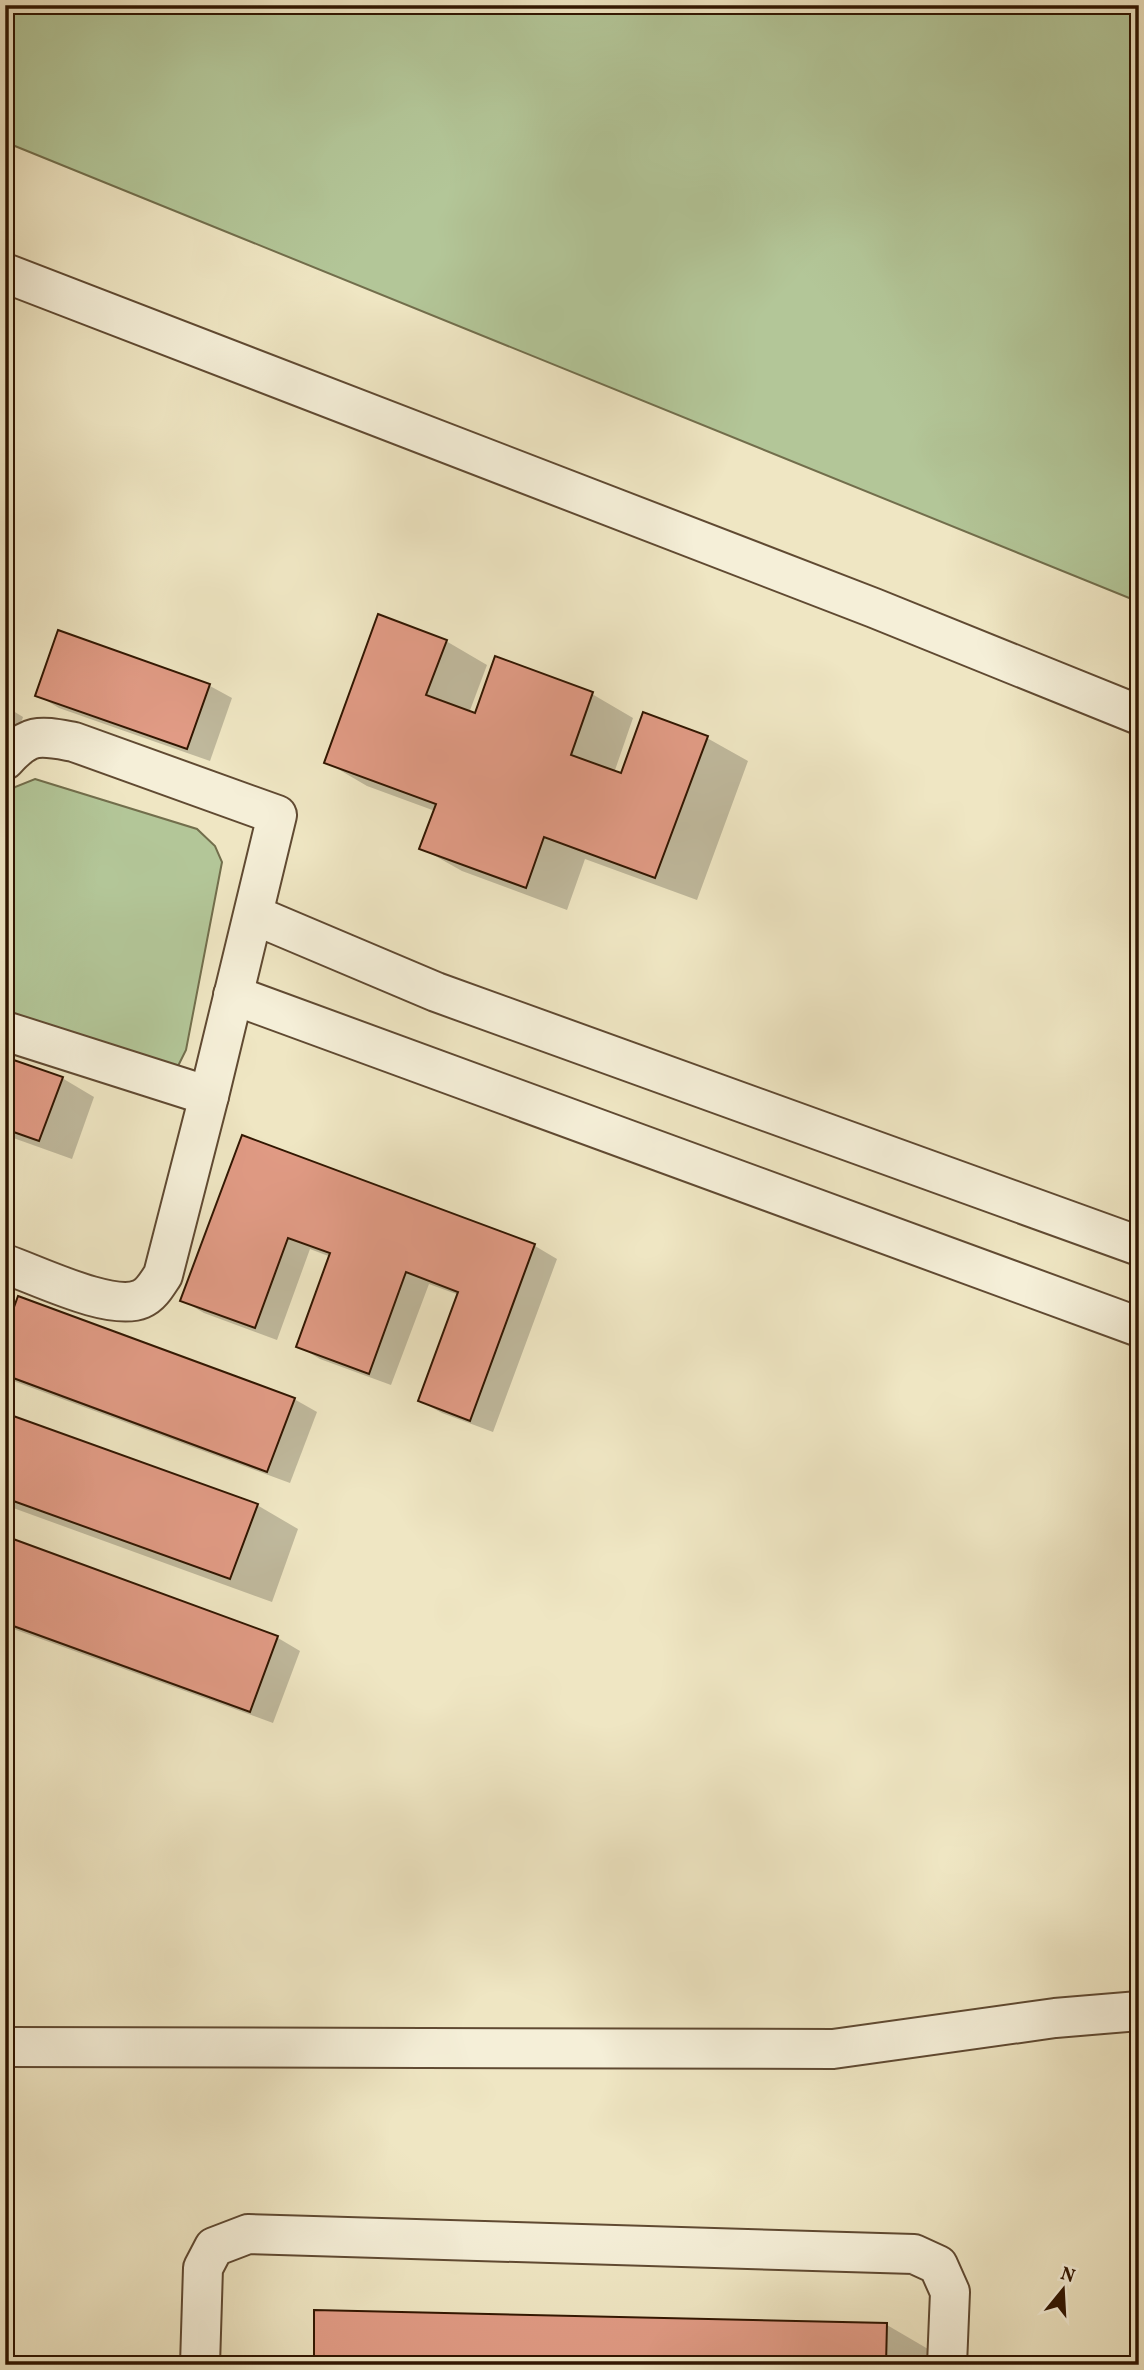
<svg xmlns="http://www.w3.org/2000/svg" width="1144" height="2370" font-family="Vollkorn,serif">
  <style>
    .green { fill: #b3c698; stroke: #726e4c; stroke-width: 2 }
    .shadow { fill: #0003 }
    .building { fill: #e19b85; stroke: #311601; stroke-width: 2 }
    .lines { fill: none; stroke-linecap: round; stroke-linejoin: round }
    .minor-casing { stroke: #604a32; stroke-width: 42 }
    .minor { stroke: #f5efd8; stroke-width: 38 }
  </style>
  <rect width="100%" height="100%" fill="#efe6c3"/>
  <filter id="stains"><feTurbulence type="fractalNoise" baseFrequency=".00286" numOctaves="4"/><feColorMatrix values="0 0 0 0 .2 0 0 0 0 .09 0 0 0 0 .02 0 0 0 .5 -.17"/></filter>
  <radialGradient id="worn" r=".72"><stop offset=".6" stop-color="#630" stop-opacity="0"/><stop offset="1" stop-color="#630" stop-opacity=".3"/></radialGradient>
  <g class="green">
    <polygon points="5,5 1083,5 1087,7 1089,5 1139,5 1139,602 5,142"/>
    <polygon points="35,779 197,829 215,846 222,862 186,1050 178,1066 5,1022 5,801 15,787"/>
  </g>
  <g class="shadow">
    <polygon points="60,633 210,686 232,698 210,761 59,708 37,695"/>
    <polygon points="446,641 487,665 469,713 476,715 497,658 592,694 633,718 614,773 622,776 707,738 748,761 697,900 585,859 567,910 462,871 421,848 435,811 367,786 326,762"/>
    <polygon points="5,706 23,717 5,770"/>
    <polygon points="5,1058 62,1078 94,1097 72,1159 5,1135"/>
    <polygon points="243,1137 535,1246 557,1259 493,1432 442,1413 420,1401 459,1295 429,1284 391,1385 320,1359 298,1346 331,1257 310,1249 277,1340 204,1313 182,1300"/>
    <polygon points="5,1337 294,1399 317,1412 290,1483 16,1382 5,1376"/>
    <polygon points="5,1415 257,1505 298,1529 272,1602 5,1505"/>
    <polygon points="5,1538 278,1638 300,1651 273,1723 5,1626"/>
    <polygon points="887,2325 928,2349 927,2365 316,2365"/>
  </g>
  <g class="building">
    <polygon points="378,614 447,640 426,695 475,713 495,656 593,692 571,755 621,773 643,712 708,736 655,878 544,837 526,888 419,849 436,804 324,763"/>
    <polygon points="58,630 210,684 187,749 35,696"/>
    <polygon points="5,1057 63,1077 39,1141 5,1129"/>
    <polygon points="242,1135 535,1244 470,1421 418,1401 458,1292 406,1272 369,1374 296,1347 330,1253 288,1238 255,1328 180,1301"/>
    <polygon points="18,1296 295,1398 267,1472 5,1375 5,1332"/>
    <polygon points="5,1413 258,1504 230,1579 5,1498"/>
    <polygon points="5,1536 278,1636 250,1712 5,1623"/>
    <polygon points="314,2310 887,2323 886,2365 314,2365"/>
  </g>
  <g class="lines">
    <defs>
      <g id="minor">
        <polyline points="5,273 874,608 1139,715"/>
        <path d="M5 760C30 732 41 736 74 742L277 815 209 1096 163 1275C157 1284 151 1295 141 1299 111 1312 37 1275 5 1264"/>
        <polyline points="254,915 436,992 1139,1246"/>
        <polyline points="233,995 1139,1327"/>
        <polyline points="5,1031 209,1096"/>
        <polyline points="5,2047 833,2049 1055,2018 1139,2011"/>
        <polyline points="200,2365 203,2268 214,2247 248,2234 914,2254 938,2265 950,2292 947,2365"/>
      </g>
    </defs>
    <use href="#minor" class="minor-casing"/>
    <use href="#minor" class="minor"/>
  </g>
  <rect width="1144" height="2370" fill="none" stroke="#efe6c3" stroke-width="28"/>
  <rect x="7" y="7" width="1130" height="2356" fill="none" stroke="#311601" stroke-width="3.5"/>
  <rect x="14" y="14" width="1116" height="2342" fill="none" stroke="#311601" stroke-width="2"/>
  <g transform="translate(1063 2290) rotate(18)" stroke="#f5efd8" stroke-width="5" paint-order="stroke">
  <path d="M0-5L12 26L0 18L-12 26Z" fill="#311601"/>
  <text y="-10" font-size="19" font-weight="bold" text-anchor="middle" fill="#311601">N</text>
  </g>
  <rect width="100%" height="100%" filter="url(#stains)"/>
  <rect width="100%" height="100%" fill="url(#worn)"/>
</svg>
